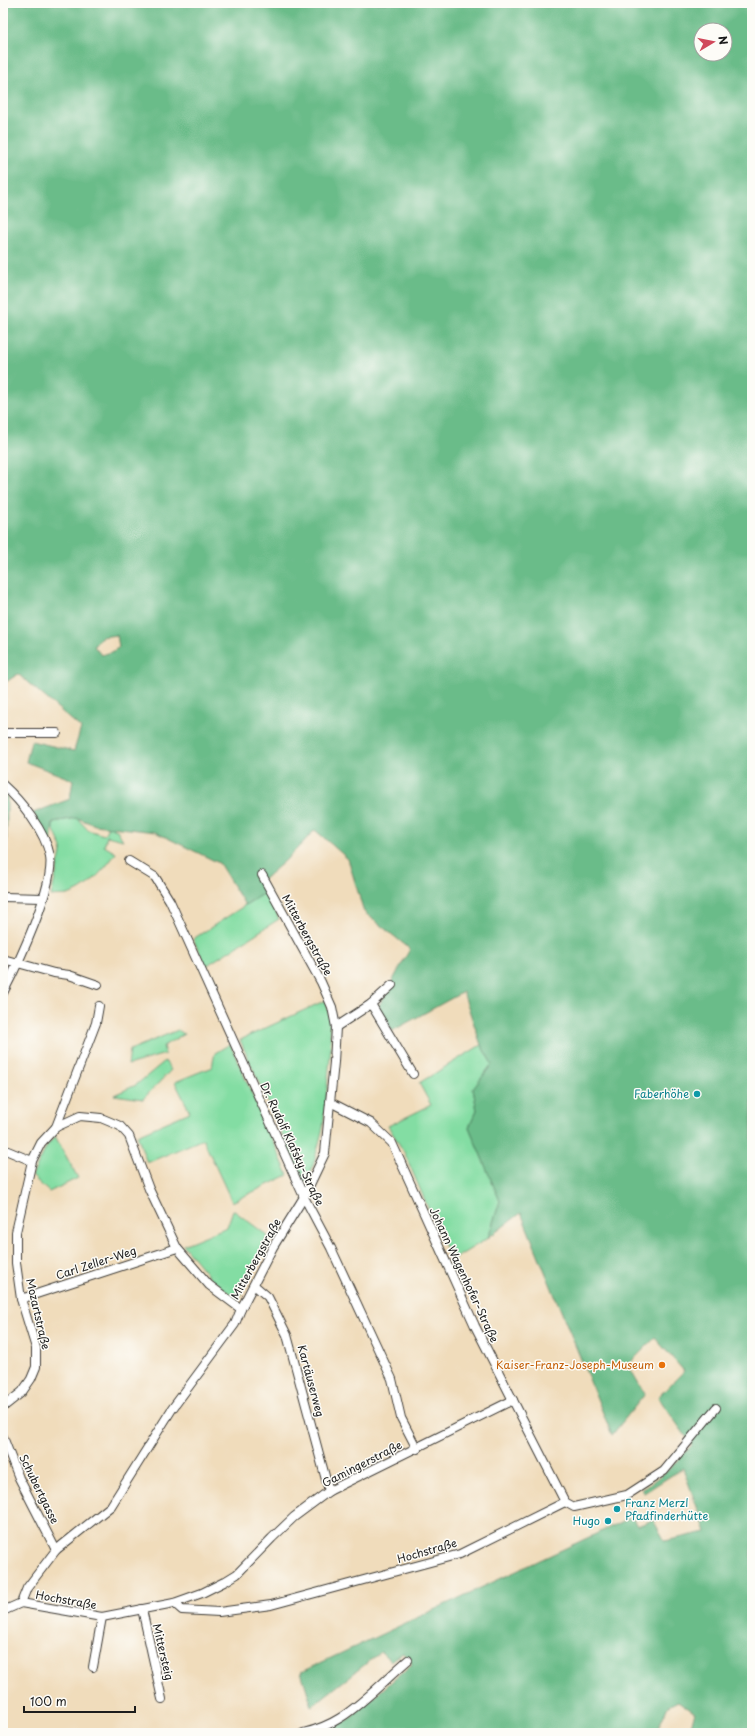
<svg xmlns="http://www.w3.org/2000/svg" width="755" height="1736" font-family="'Playpen Sans',sans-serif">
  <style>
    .green { fill: #83dda3; stroke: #507c60 }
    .forest { fill: #6abc89; stroke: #436c52; fill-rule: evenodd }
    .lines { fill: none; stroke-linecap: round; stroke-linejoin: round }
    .minor-casing { stroke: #3c3934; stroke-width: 10 }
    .minor { stroke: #fff; stroke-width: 8 }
    .culture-dot { fill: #0f9aa8; stroke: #fdfcf7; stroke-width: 1.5 }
    .food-dot { fill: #e8710a; stroke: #fdfcf7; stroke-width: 1.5 }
    .labels { text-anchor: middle; stroke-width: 3; stroke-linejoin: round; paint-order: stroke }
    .street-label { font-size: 11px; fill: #1c1c1c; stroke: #fdfcf7 }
    .culture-label { font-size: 11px; fill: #0d838f; stroke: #fdfcf7; text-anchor: end }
    .food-label { font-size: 11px; fill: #c56008; stroke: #fdfcf7; text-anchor: end }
  </style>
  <rect width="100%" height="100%" fill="#fdfcf7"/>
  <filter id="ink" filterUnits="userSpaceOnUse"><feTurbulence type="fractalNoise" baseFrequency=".025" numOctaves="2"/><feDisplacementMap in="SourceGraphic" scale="8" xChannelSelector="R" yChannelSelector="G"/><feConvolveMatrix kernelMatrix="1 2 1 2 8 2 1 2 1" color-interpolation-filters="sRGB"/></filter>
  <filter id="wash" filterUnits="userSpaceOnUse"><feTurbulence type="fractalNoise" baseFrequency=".012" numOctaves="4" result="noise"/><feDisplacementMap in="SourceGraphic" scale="16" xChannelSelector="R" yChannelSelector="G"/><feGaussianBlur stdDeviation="0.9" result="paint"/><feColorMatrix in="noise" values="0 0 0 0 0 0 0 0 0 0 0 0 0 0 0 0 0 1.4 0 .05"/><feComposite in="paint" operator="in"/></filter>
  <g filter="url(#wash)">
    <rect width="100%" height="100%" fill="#f0dcbb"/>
    <g class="green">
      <path d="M77 818 88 830 104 835 108 827 117 830 123 840 107 836 104 846 116 853C105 869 87 890 67 895 62 896 56 895 51 896L62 848 53 828V822Z"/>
      <polygon points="267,891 279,919 206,966 193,939"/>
      <polygon points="326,1000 329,1015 331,1048 323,1128 309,1181 303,1181 240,1040"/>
      <polygon points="178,1030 184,1034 163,1046 165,1054 128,1065 130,1050"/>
      <polygon points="230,1044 288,1175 232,1202 203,1139 147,1163 137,1135 190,1112 175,1082 212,1067 215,1053"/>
      <polygon points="481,1045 492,1064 473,1089 477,1110 469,1127 500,1201 488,1238 451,1261 404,1152 388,1126 431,1105 419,1083"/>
      <polygon points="165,1061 171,1070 143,1099 114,1095 136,1085"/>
      <polygon points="55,1136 78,1178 49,1192 32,1176 47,1146"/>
      <polygon points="233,1210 268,1236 238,1300 210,1278 183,1245 227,1227"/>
    </g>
    <g class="forest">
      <path d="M3 3H752V1733H688L695 1713 678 1701 668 1706 656 1733H323L347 1720 412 1664 403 1653 391 1661 381 1652 312 1706 301 1672 632 1517 637 1526 653 1520 665 1541 706 1532 683 1468 644 1493 641 1490 667 1471 692 1445 658 1397 684 1371 655 1338 628 1365 645 1394 612 1435 521 1213 488 1238 500 1201 469 1127 477 1110 473 1089 492 1064 481 1045 463 992 392 1031 377 1009 410 949 364 912 348 859 315 830 286 860 262 881 267 891 245 905 219 863 155 832 95 825 77 818 53 822 51 845 33 813 70 799 73 780 26 762 31 741 74 751 81 728 18 674 3 684ZM701 30H725V54H701ZM117 635 119 647 112 652 101 655 94 646 101 637Z"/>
      <polygon points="3,794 7,797 6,895 3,894"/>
    </g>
  </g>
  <g filter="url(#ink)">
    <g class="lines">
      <defs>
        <g id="minor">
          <polyline points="3,733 57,733"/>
          <path d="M3 785C21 801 45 831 50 856 55 886 18 964 3 993"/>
          <polyline points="129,861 155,877 170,901 304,1197 331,1248 392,1379 401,1418 417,1449"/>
          <polyline points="3,897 43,898"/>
          <polyline points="3,959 54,973 69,975 98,985"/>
          <polyline points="371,1004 413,1074"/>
          <polyline points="336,1027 371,1004 392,985"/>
          <polyline points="330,1102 371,1123 392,1143 475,1326 565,1502"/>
          <polyline points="56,1127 96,1023 99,1006"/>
          <polyline points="3,1149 32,1161"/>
          <polyline points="254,1285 268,1297 287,1335 329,1491"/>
          <polyline points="21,1299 177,1248"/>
          <polyline points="3,1407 22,1392 31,1379 36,1367 36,1348 21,1299 16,1263 16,1232 32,1161 41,1143 56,1127 80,1116 101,1118 120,1126 129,1136 149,1189 177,1248 209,1285 241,1309"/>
          <polyline points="3,1437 19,1478 56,1550"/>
          <polyline points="21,1603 27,1588 56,1550 111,1506 172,1409 235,1324 241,1309 273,1247 304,1197 325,1153 334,1062 336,1027 332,1007 321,982 262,875"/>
          <polyline points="174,1603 182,1610 219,1612 271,1605 460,1554 565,1502 574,1507 627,1495 664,1471 716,1408"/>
          <polyline points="142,1609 162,1699"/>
          <polyline points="3,1611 21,1603 102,1617 174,1603 202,1593 224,1582 237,1574 272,1538 294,1517 329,1491 513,1400"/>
          <polyline points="93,1667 102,1617"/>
          <path d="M303 1733C316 1730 329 1725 340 1718 364 1703 387 1678 408 1660"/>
        </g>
      </defs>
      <use href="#minor" class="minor-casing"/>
      <use href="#minor" class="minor"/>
    </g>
  </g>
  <g class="culture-dot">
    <circle cx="697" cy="1094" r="4"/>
    <circle cx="617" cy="1509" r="4"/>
    <circle cx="608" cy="1521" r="4"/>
  </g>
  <circle class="food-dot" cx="662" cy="1365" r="4"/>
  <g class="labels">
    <g class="street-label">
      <text transform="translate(307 935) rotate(61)" y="4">Mitterbergstraße</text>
      <text transform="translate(292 1144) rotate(65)" y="4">Dr. Rudolf Klafsky-Straße</text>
      <text transform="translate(256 1259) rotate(-61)" y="4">Mitterbergstraße</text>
      <text transform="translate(96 1263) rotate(-18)" y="4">Carl Zeller-Weg</text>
      <text transform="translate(464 1275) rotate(65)" y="4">Johann Wagenhofer-Straße</text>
      <text transform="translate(38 1314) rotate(77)" y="4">Mozartstraße</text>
      <text transform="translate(311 1381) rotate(75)" y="4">Kartäuserweg</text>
      <text transform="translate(362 1464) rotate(-27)" y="4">Gamingerstraße</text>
      <text transform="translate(39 1489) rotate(64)" y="4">Schubertgasse</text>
      <text transform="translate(427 1551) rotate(-16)" y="4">Hochstraße</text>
      <text transform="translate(66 1600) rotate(10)" y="4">Hochstraße</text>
      <text transform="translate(163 1652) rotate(77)" y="4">Mittersteig</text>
    </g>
    <g class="culture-label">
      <text x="689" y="1098">Faberhöhe</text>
      <text x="625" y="1507" text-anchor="start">Franz Merzl<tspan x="625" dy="13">Pfadfinderhütte</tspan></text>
      <text x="600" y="1525">Hugo</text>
    </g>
    <g class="food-label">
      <text x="654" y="1369">Kaiser-Franz-Joseph-Museum</text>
    </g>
  </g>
  <rect width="755" height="1736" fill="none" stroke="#fdfcf7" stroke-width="16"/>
  <g transform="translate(713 42) rotate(80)"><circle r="19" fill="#fdfcf7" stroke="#a3a29f"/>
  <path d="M0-3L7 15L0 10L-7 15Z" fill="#d1495b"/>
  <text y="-6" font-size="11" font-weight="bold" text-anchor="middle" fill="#1c1c1c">N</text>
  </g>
  <path d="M24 1706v6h111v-6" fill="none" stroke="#1c1c1c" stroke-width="2"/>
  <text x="30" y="1706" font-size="12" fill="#1c1c1c" stroke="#fdfcf7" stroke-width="3" paint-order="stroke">100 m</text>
</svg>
